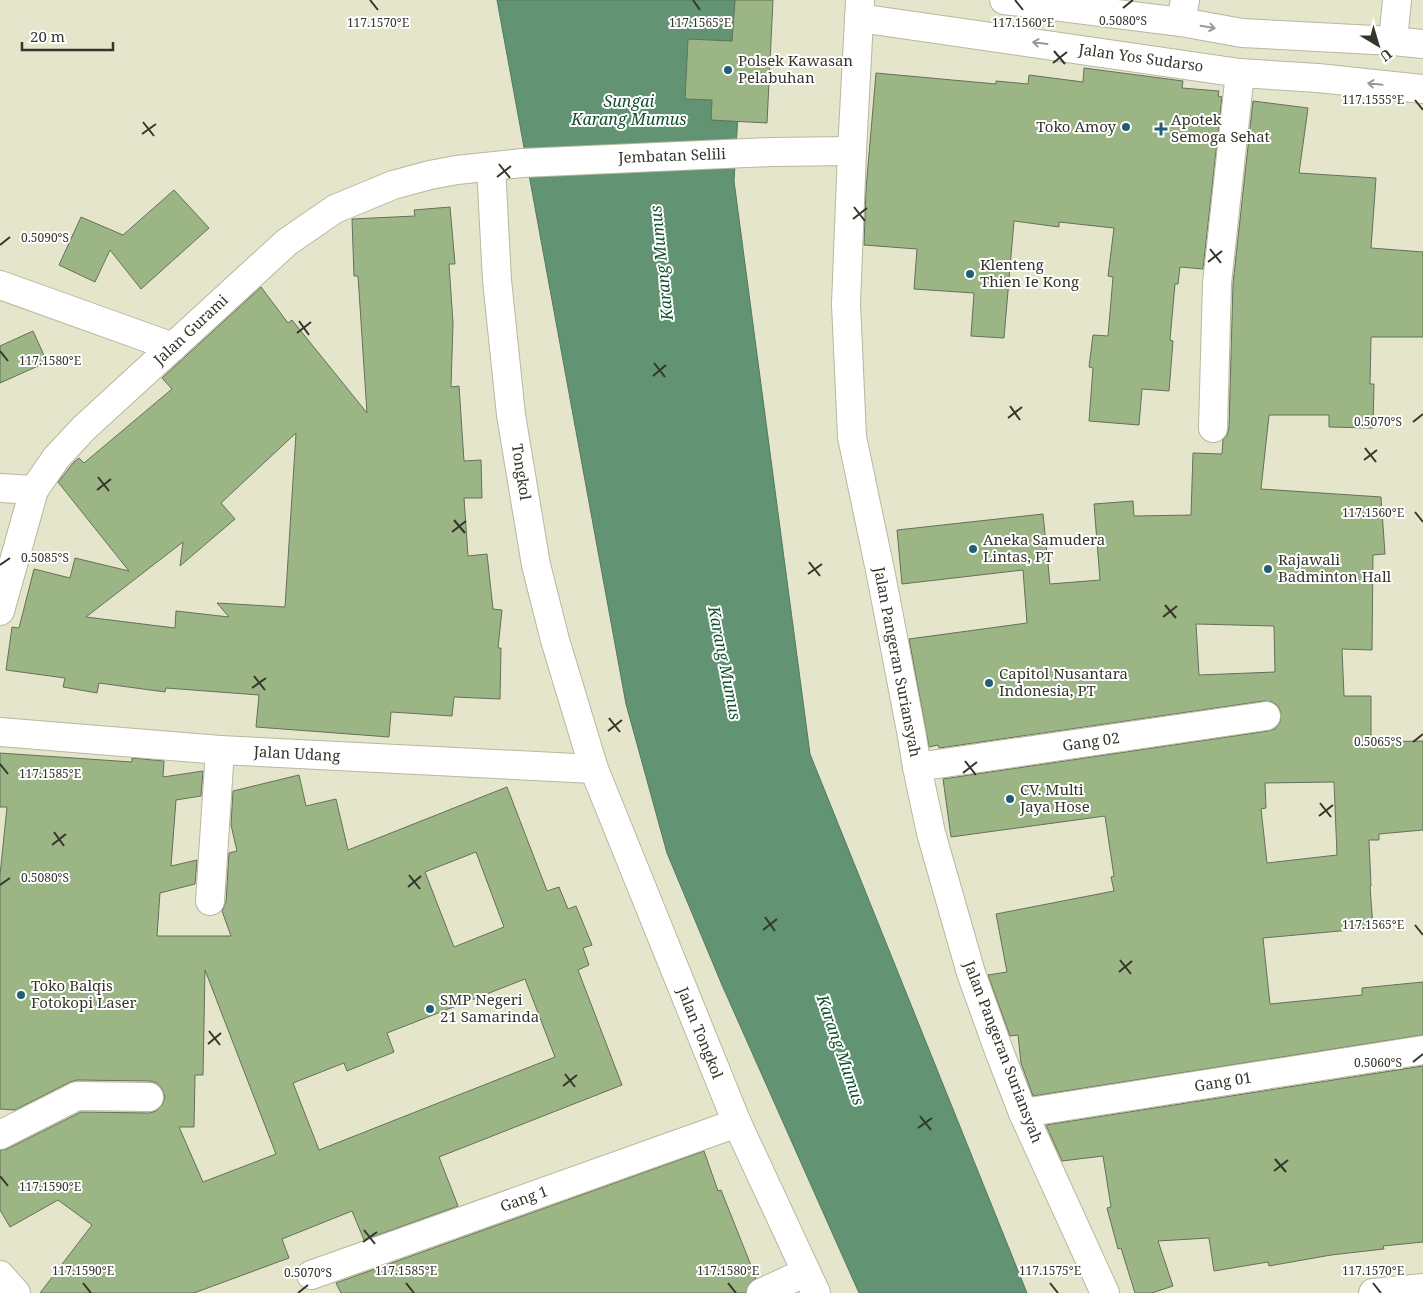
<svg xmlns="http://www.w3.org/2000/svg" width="1423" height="1293" font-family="'Noto Serif',serif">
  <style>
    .water { fill: #629474; stroke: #54785e }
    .building { fill: #9bb584; stroke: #65705b; fill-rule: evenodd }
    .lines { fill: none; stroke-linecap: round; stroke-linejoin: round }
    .minor-casing { stroke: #b8b79f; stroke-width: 30 }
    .major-casing { stroke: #b8b79f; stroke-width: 30 }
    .highway-casing { stroke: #b8b79f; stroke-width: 30 }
    .minor { stroke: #fff; stroke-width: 28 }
    .major { stroke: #fff; stroke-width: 28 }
    .highway { stroke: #fff; stroke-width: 28 }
    .oneway { stroke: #9a9a95 }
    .ticks { fill: none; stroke: #35352b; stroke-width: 2 }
    .poi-dot { fill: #235d76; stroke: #fff; stroke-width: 2 }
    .labels { text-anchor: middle; stroke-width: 4; stroke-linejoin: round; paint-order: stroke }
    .street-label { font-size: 15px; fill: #35352b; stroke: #fff }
    .poi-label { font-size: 15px; fill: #35352b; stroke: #fff; text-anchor: start }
    .water-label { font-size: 16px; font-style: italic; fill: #104e2d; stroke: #fff }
    .ticks-label { font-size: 12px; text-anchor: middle; fill: #35352b; stroke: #fff; stroke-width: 4; stroke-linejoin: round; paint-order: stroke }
  </style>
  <rect width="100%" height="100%" fill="#e5e5cb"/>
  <polygon class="water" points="497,0 745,0 734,181 810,754 1027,1293 859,1293 722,985 667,853 626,704"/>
  <g class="building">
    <polygon points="735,0 773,0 767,123 711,120 712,100 685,99 688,39 732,41"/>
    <polygon points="1084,68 1183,81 1182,88 1219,91 1218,96 1222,97 1203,269 1180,267 1178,284 1175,284 1170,340 1173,341 1169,391 1142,389 1139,425 1089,421 1093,368 1089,367 1093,335 1108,336 1113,277 1108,276 1114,228 1059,222 1059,227 1014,221 1004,338 971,336 974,293 914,289 917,249 864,245 866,189 876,73 996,84 996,81 1028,84 1029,75 1083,82"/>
    <path d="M1253 101 1308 108 1299 173 1376 178 1371 248 1423 252V337H1371L1370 384H1374L1373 428 1329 427V415H1269L1261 489 1381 497 1385 554 1373 555 1372 650 1342 649 1344 696H1371V742L1423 741V830L1379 834V840H1369L1371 886H1370L1373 928 1263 938 1270 1004 1362 995V988L1423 982V1035L1033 1096 1021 1063 1018 1035 1010 1036 988 975 1007 972 996 914 1114 891 1111 877 1114 876 1105 816 951 837 943 779 1268 731 1275 729 1280 722 1281 713 1278 706 1272 702 1264 701 939 748 938 745 929 747 909 639 1027 623 1023 570 902 584 897 530 1043 514 1050 584 1100 580 1094 504 1133 501 1134 516 1191 515 1193 453 1222 454 1223 439 1227 436 1229 428 1233 284ZM1196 624 1274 626 1275 672 1199 675ZM1334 782 1337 855 1267 863 1261 809 1266 808 1265 783Z"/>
    <polygon points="174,190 209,228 141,289 110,250 95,282 59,265 81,217 123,235"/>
    <path d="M450 207 455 264H449L453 323 451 387 459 386 464 461 481 460 482 498H464L468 556 487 554 493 609 502 610 498 648H501L500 699 454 697 452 716 391 712 389 737 256 727 259 695 166 688 165 692 99 683 97 693 63 687 65 678 6 670 12 627 19 628 34 569 70 578 75 558 129 571 58 482 74 462 79 458 84 463 172 389 162 378 261 287 288 323 292 320 367 413 358 276H354L352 219 415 216 414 210ZM296 433 285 607 217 603 229 617 176 611 175 628 86 617 183 542 180 566 235 519 221 503Z"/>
    <polygon points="33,331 47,362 0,383 0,346"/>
    <path d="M0 753 132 762V758L164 761 163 777 203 771 201 796 176 800 171 866 197 860 195 884 160 893 157 936H231L222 911 226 902 229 853 237 851 231 825 233 791 299 775 306 806 336 799 348 850 507 787 547 891 559 887 568 909 576 906 592 945 583 948 589 965 578 970 622 1085 439 1157 458 1206 364 1240 352 1211 282 1239 289 1258 194 1293H40L92 1225 58 1200 10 1227 0 1210V1150L7 1149 81 1112 149 1113 156 1111 162 1105 165 1097 162 1089 157 1083 150 1081 77 1080 70 1082 15 1110 0 1109V875L7 807H0ZM476 852 504 927 454 947 425 872ZM205 970 276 1154 203 1182 179 1127H194L195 1075H203ZM525 979 555 1057 319 1150 293 1083 344 1063 347 1071 394 1052 387 1033Z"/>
    <polygon points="1423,1066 1423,1242 1383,1246 1384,1249 1331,1255 1269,1266 1268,1262 1214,1271 1209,1238 1158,1241 1173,1286 1152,1293 1135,1293 1121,1248 1118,1249 1107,1208 1111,1207 1103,1156 1062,1161 1046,1125"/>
    <polygon points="704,1151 718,1191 721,1190 756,1278 749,1284 746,1293 341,1293 336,1283"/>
  </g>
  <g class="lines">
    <defs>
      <g id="minor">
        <polyline points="1181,22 1185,0"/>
        <polyline points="1393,41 1397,0"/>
        <polyline points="491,167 497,280 511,415 536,565 555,640 594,769 737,1123 816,1293"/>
        <polyline points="0,285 173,347"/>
        <polyline points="1213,428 1217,283 1240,73"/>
        <polyline points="0,488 34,490"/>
        <polyline points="0,611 34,490 56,458 84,428 287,242 335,209 393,185 430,175 457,170 522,163 771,152 852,151"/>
        <polyline points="0,732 220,750 594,769"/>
        <polyline points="917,767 1266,716"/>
        <polyline points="210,901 220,750"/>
        <polyline points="1023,1113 1423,1050"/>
        <polyline points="0,1135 77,1096 149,1097"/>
        <polyline points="0,1275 16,1293"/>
        <polyline points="311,1275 737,1123"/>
        <polyline points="761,1293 806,1272"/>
        <polyline points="1373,1293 1423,1288"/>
      </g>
      <polyline id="major" points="852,151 846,304 852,437 881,575 911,731 917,767 931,833 971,973 999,1051 1023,1113 1105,1293"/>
      <g id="highway">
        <polyline points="1004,0 1181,22 1242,33 1393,41 1423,44"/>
        <polyline points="859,18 1240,73 1318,78 1423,89"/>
        <polyline points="852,151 860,1"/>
      </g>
    </defs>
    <use href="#minor" class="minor-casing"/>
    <use href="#major" class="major-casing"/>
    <use href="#highway" class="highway-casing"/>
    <use href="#minor" class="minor"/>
    <use href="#major" class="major"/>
    <use href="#highway" class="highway"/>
  </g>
  <defs><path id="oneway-shaft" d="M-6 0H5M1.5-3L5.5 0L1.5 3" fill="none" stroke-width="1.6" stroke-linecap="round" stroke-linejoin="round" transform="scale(1.25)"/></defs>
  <g class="oneway">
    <use href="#oneway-shaft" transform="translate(1208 27) rotate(9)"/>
    <use href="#oneway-shaft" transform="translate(1040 43) rotate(-173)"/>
    <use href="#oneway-shaft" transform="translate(1375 84) rotate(-174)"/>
  </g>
  <path class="ticks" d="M370 0 378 10M693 0 700 10M1015 0 1023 10M1123 8 1133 0M1054 51 1065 64M1053 63 1067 52M1415 100 1423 110M143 122 154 136M142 134 156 124M499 164 510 178M497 177 511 166M854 207 865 221M853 219 867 208M0 245 10 237M1210 249 1221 263M1208 262 1222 251M299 321 309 335M297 333 311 322M0 351 8 361M654 363 665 377M653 376 666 365M1010 406 1020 420M1008 418 1022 407M1413 422 1423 414M1365 448 1376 462M1364 460 1377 450M98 477 109 491M97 490 111 479M1415 512 1423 522M454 520 465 533M452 532 466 521M809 562 820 576M0 565 10 558M808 574 822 564M1165 605 1176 618M1163 617 1177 606M254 676 265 690M252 688 266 678M609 718 620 732M608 731 622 720M1413 742 1423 734M965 761 976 775M0 764 8 774M963 773 977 762M1320 803 1331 817M1319 816 1333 805M54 832 64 846M52 845 66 834M409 875 420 889M0 885 10 878M408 887 421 876M765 917 775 931M1415 925 1423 935M763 930 777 919M1120 960 1131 974M1119 972 1132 961M209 1031 220 1045M208 1044 221 1033M1413 1062 1423 1054M565 1074 575 1087M563 1086 577 1075M920 1116 931 1130M918 1128 932 1118M1275 1159 1286 1172M1274 1171 1288 1160M0 1176 8 1186M364 1230 375 1244M363 1242 377 1232M83 1283 91 1293M406 1283 414 1293M728 1283 736 1293M1050 1283 1058 1293M1373 1283 1381 1293M298 1293 308 1285"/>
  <g class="poi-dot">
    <circle cx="728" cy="70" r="5"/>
    <circle cx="1126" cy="127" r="5"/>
    <path d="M1158.5 121.5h5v5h5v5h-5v5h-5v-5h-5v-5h5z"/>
    <circle cx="970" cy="274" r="5"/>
    <circle cx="973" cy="549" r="5"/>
    <circle cx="1268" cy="569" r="5"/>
    <circle cx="989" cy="683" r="5"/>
    <circle cx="1010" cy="799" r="5"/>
    <circle cx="21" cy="995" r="5"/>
    <circle cx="430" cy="1009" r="5"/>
  </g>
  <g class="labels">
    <g class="street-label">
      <text transform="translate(1141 58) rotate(8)" y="5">Jalan Yos Sudarso</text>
      <text transform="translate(672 156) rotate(-2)" y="5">Jembatan Selili</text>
      <text transform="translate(191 330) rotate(-43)" y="5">Jalan Gurami</text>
      <text transform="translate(521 472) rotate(81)" y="5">Tongkol</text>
      <text transform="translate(897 662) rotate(79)" y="5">Jalan Pangeran Suriansyah</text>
      <text transform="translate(1091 742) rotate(-8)" y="5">Gang 02</text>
      <text transform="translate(297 754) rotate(3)" y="5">Jalan Udang</text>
      <text transform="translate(700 1033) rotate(68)" y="5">Jalan Tongkol</text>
      <text transform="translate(1003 1052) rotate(69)" y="5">Jalan Pangeran Suriansyah</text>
      <text transform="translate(1223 1082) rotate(-9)" y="5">Gang 01</text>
      <text transform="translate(524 1199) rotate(-20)" y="5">Gang 1</text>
    </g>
    <g class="poi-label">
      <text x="738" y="66">Polsek Kawasan<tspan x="738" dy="17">Pelabuhan</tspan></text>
      <text x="1171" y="125">Apotek<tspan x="1171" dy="17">Semoga Sehat</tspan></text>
      <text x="1116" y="132" text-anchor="end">Toko Amoy</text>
      <text x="980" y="270">Klenteng<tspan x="980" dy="17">Thien Ie Kong</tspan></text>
      <text x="983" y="545">Aneka Samudera<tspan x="983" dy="17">Lintas, PT</tspan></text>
      <text x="1278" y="565">Rajawali<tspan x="1278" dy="17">Badminton Hall</tspan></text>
      <text x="999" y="679">Capitol Nusantara<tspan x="999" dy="17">Indonesia, PT</tspan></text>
      <text x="1020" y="795">CV. Multi<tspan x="1020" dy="17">Jaya Hose</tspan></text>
      <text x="31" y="991">Toko Balqis<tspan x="31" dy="17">Fotokopi Laser</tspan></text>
      <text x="440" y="1005">SMP Negeri<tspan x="440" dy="17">21 Samarinda</tspan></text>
    </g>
    <g class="water-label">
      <text x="629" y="107">Sungai<tspan x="629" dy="18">Karang Mumus</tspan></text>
      <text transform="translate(661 263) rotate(-96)" y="6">Karang Mumus</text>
      <text transform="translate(725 663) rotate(79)" y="6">Karang Mumus</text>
      <text transform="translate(841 1050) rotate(71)" y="6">Karang Mumus</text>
    </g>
  </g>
  <g class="ticks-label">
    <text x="1123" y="25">0.5080°S</text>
    <text x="700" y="27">117.1565°E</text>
    <text x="1023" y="27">117.1560°E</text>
    <text x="378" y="27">117.1570°E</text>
    <text x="1373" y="104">117.1555°E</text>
    <text x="45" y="242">0.5090°S</text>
    <text x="50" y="365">117.1580°E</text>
    <text x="1378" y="426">0.5070°S</text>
    <text x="1373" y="517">117.1560°E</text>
    <text x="45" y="562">0.5085°S</text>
    <text x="1378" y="746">0.5065°S</text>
    <text x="50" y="778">117.1585°E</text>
    <text x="45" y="882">0.5080°S</text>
    <text x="1373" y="929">117.1565°E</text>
    <text x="1378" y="1067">0.5060°S</text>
    <text x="50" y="1191">117.1590°E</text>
    <text x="83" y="1275">117.1590°E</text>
    <text x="406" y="1275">117.1585°E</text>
    <text x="728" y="1275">117.1580°E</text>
    <text x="1050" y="1275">117.1575°E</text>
    <text x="1373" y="1275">117.1570°E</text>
    <text x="308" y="1277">0.5070°S</text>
  </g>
  <g transform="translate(1378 45) rotate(142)" stroke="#ffffff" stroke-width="4" paint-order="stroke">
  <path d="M0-4L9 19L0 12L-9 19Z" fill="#35352b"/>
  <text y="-8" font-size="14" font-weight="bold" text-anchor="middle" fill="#35352b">U</text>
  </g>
  <path d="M22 42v8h91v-8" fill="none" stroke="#35352b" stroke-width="2.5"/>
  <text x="30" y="42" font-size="15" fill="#35352b" stroke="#ffffff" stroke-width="4" paint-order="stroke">20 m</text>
</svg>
